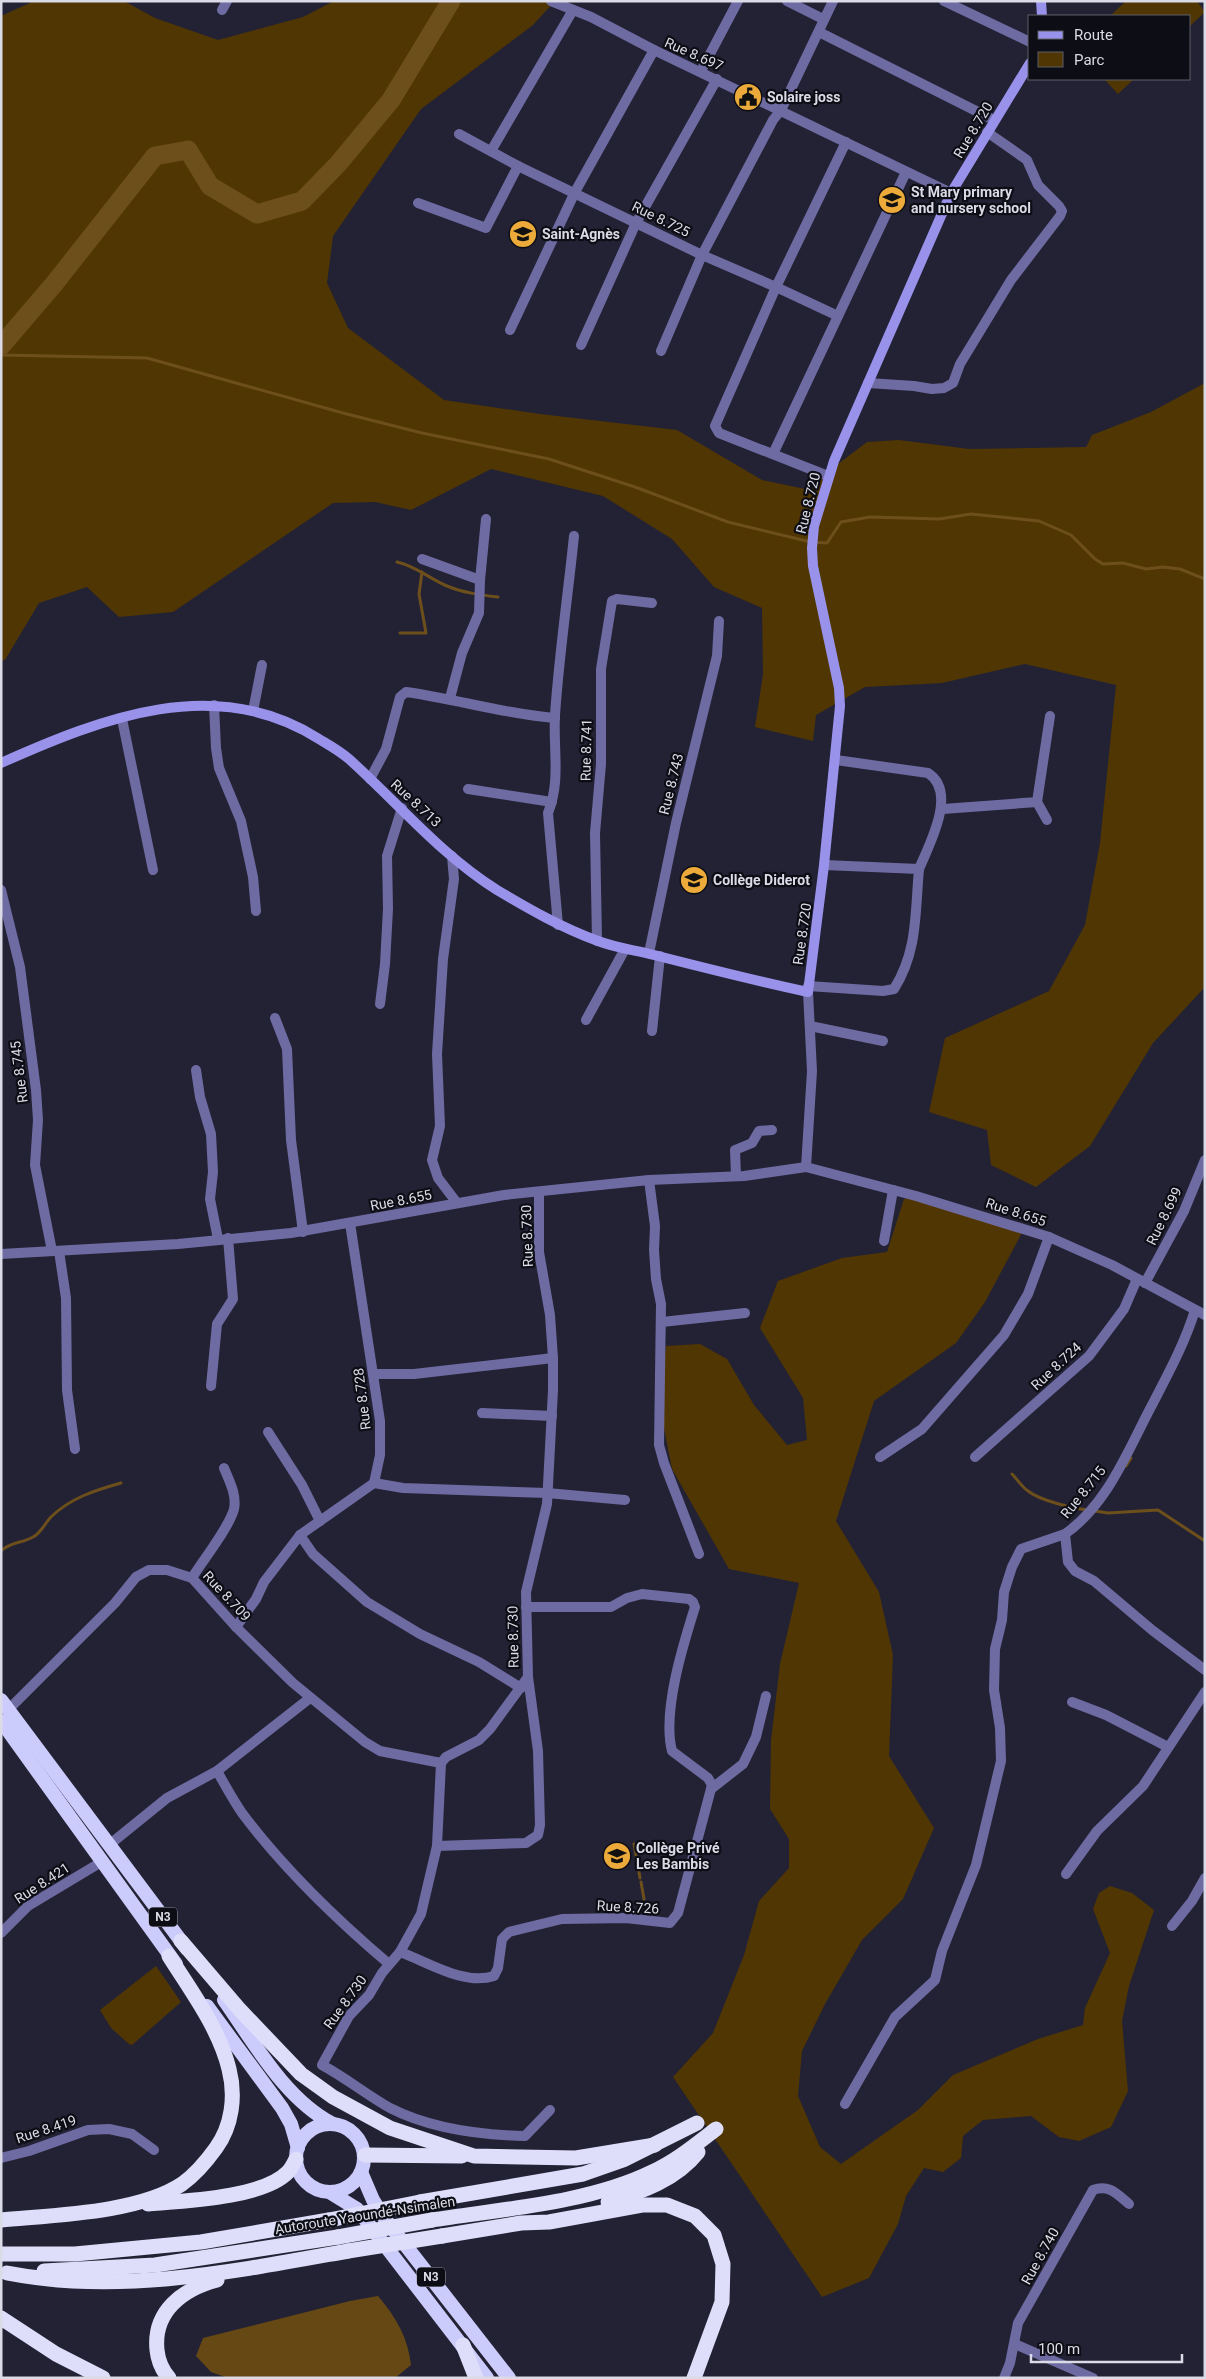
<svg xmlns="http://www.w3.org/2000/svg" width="1206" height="2379" font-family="Roboto,sans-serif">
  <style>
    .green { fill: #503603 }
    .forest { fill: #664814 }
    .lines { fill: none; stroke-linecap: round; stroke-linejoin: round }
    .stream { stroke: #6d4f1c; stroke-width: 3 }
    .river { stroke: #6d4f1c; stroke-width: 19 }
    .minor { stroke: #6e6ba2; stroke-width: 10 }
    .tertiary { stroke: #6e6ba2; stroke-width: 10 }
    .secondary { stroke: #9892eb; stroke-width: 10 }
    .trunk { stroke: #ccccfc; stroke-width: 14 }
    .motorway { stroke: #dedefa; stroke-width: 15 }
    .motorway-bridge { stroke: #dedefa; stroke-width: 15 }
    .labels { text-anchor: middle; stroke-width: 4.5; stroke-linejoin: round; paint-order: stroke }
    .shield { fill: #0d0d15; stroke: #9d9da8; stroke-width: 1 }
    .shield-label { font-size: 12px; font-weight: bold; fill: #dbdbe7 }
    .street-label { font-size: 14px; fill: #dbdbe7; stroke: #0d0d15 }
    .poi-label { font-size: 14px; font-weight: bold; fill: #dbdbe7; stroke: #0d0d15; text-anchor: start }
  </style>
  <rect width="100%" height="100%" fill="#232234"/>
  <g class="green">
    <polygon points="34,1 124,1 155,18 218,40 303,17 334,1 555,1 533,25 421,109 333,236 327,283 348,328 444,400 540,414 677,430 762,480 805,489 867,442 899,440 969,449 1086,447 1092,435 1151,412 1205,383 1205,987 1153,1043 1090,1146 1036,1187 991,1165 987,1130 929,1112 945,1038 1049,991 1085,925 1100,843 1116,685 1025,664 942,683 865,687 816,715 813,741 755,727 763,674 762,608 714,587 672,539 603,496 491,469 411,510 375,502 333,503 173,612 119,617 87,587 39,603 5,660 1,661 1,16"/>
    <polygon points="1126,1 1197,1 1205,12 1190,26 1190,16 1110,16"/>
    <polygon points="1104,79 1134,79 1118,94"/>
    <polygon points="916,1196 1024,1229 985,1302 956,1343 874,1401 836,1521 879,1592 893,1655 889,1756 934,1828 903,1899 862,1940 825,2004 802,2051 798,2096 820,2147 841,2164 918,2110 953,2075 1038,2039 1083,2025 1085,2008 1110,1953 1093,1909 1099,1893 1110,1886 1132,1893 1154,1910 1129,1986 1122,2021 1128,2091 1111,2127 1079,2141 1059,2137 1031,2116 983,2120 963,2136 961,2158 943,2172 924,2168 906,2196 898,2224 869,2278 822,2297 673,2077 713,2033 744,1955 759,1901 789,1868 789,1839 770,1809 771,1740 780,1664 799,1583 729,1569 672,1469 659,1402 666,1346 700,1344 727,1359 754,1405 787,1445 807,1440 803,1398 760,1328 778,1281 842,1258 887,1252 904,1199"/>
    <polygon points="156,1966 181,2002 132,2045 129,2044 111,2028 100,2010"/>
  </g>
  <path class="forest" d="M378 2296C396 2317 408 2338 411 2365L395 2378H228L211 2372 196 2356 203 2338 350 2301Z"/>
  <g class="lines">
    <g class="stream">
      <polyline points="1,355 147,358 343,413 422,433 549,459 635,487 728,522 811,542 827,543 841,522 870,517 939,519 971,514 1039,521 1071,535 1095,559 1103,564 1123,563 1146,569 1163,567 1180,569 1205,579"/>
      <path d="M397 562C416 566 430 579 447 586 464 593 481 595 498 597"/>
      <polyline points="400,633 426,633 419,594 422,572"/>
      <polyline points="1126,1466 1131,1458"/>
      <path d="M1012 1474C1017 1479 1022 1487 1028 1491 1039 1500 1074 1509 1089 1510"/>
      <polyline points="1095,1511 1108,1513 1158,1510 1205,1541"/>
      <path d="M1 1551C10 1542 23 1543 33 1537 41 1533 45 1523 51 1517 70 1498 96 1490 121 1483"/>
      <polyline points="634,1844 640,1878"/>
      <polyline points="641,1882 644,1899"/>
    </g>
    <polyline class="river" points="1,346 54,284 155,156 188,150 210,186 257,214 302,201 338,164 391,100 451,1"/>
    <g class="minor">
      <polyline points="551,1 591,17 654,50"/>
      <polyline points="787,1 823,19"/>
      <polyline points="944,1 1030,42"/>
      <polyline points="222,10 227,1"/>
      <polyline points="819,32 994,120"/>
      <polyline points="701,71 738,1"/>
      <polyline points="459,134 518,166"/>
      <polyline points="491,151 573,10"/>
      <polyline points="418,203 486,228 518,166 702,255 776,287 846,142"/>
      <polyline points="510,330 575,192 654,50 951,193"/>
      <polyline points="581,345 636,223 717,79"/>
      <polyline points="661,351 702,255 773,120 781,110 833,1"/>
      <polyline points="868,383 914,386 932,389 944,388 953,383 960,364 1011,280 1060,216 1062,211 1059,206 1038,185 1027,160 987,132"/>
      <polyline points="773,454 906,172"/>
      <polyline points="828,476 719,433 715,426 776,287 838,316"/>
      <polyline points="422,559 480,580 479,613 462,653 450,698"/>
      <polyline points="480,580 486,519"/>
      <polyline points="214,705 216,748 219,768 241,821 253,877 256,911"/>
      <polyline points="253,711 262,665"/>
      <polyline points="122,719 153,870"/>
      <path d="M370 779 386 749 400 697 406 692C456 699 505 714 555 718"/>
      <polyline points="468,789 552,802"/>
      <polyline points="1037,802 1047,820"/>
      <polyline points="943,809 1037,802 1050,716"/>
      <polyline points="452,856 454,879 443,959 437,1054 440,1126 432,1160 438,1178 457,1203"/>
      <path d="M824 865 919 869C929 845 958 792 928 773L836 760"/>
      <polyline points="1,890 20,967 36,1090 38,1120 35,1165 52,1251"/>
      <path d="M558 925 548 813C561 781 553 749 555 715 559 655 568 595 574 536"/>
      <polyline points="597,941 595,833 601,764 601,669 612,601 617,599 652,603"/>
      <polyline points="649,953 676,823 717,656 719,621"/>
      <path d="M808 986 883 991 894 989C918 951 915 912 919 869"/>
      <polyline points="380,1004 385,964 388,909 387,856 402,808"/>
      <polyline points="275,1018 287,1049 291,1140 303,1232"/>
      <polyline points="586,1020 625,949"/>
      <polyline points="810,1026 883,1041"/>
      <polyline points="652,1031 660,956"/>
      <polyline points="196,1070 200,1097 211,1134 213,1172 210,1199 218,1239"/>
      <polyline points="736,1176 735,1150 752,1143 759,1131 772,1130"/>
      <polyline points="649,1180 655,1226 654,1250 656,1279 661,1304 659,1445 664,1463 699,1554"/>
      <path d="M539 1192V1252L550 1315 553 1358V1390L547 1504 526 1592 528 1677 490 1729 479 1740 446 1757 441 1763 437 1846 421 1914 400 1952 382 1973 369 1995 349 2016 322 2065C346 2078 367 2095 390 2108 431 2129 480 2135 525 2136L550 2110"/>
      <polyline points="884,1241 893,1190"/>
      <polyline points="59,1251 66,1298 67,1390 75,1449"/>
      <polyline points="1,1254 178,1244 291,1233 504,1195 649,1180 744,1176 806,1167"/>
      <polyline points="1145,1283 1184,1211 1205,1160"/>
      <path d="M1195 1310C1185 1343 1168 1374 1152 1405 1128 1450 1108 1504 1065 1534L1068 1562 1075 1571 1094 1581 1152 1630 1205 1670"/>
      <polyline points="662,1322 745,1313"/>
      <polyline points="373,1374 414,1374 553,1358"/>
      <polyline points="211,1386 217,1324 233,1299 228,1238"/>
      <polyline points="482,1413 552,1416"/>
      <polyline points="268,1432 302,1485 320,1521"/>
      <polyline points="880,1457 922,1429 1004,1335 1028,1294 1049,1237"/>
      <polyline points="975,1457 1089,1356 1124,1309 1137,1279"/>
      <polyline points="374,1483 403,1488 547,1493 625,1500"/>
      <polyline points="300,1535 313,1554 367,1602 420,1634 479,1662 521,1688"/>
      <path d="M192 1578C203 1560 229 1528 234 1509 237 1495 229 1480 224 1468"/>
      <polyline points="236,1627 256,1599 264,1582 300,1535 374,1483 380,1455 380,1421 350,1223"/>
      <polyline points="1072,1702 1106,1715 1168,1747"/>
      <polyline points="8,1710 115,1603 136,1577 149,1570 167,1570 192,1578 236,1627 293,1683 365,1742 380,1751 441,1763"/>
      <path d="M217 1771C225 1785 233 1800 242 1813 284 1869 336 1919 389 1964"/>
      <polyline points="711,1789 743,1764 756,1737 766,1696"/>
      <polyline points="109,1845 167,1798 217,1771 310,1698"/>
      <polyline points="437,1846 526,1843 538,1835 540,1825 538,1751 528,1677"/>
      <polyline points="1066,1874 1097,1831 1143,1786 1205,1692"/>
      <polyline points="1172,1926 1192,1901 1205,1878"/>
      <polyline points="1,1933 28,1906 103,1861"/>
      <path d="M400 1952C428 1962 464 1986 494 1976L498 1968 502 1939 509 1932 562 1919 626 1918 670 1923 678 1913 712 1785 708 1778 672 1751C662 1712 683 1645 695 1607L693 1602 689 1599 642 1594 627 1598 611 1607H526"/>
      <polyline points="845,2104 895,2017 935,1980 942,1951 976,1865 1001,1761 1000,1728 994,1690 995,1649 1002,1620 1004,1592 1012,1567 1021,1549 1065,1534"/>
      <polyline points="1,2158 29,2151 88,2130 109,2129 132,2134 154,2150"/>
      <polyline points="1015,2344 1093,2378"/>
      <path d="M1004 2378 1010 2363 1018 2323 1093 2190C1109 2184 1117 2194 1129 2204"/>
    </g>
    <polyline class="tertiary" points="808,992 812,1071 806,1167 916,1196 1049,1237 1112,1265 1205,1315"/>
    <g class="secondary">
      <polyline points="1041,1 1042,16"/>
      <path d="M1 763C102 718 216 673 319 739 329 745 340 751 349 759 398 803 441 855 497 890 529 909 562 928 598 941 616 948 635 950 654 955 705 968 756 981 808 992L824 865 840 706 839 688 813 566 812 548 814 526 834 461 951 193 1030 63"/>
    </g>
    <g class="trunk">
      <polyline points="1,1700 187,1949"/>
      <polyline points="1,1721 176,1964"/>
      <path d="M224 2000C255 2044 285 2099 333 2124"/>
      <polyline points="207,2006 282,2108 291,2124 298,2148"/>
      <circle cx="330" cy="2158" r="34"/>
      <polyline points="361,2172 373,2200 385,2219 509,2378"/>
      <polyline points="331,2193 357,2209 487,2378"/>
    </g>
    <g class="motorway">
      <polyline points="181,1941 240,2010 301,2074 333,2097 390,2128 474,2156 576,2158 655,2145"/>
      <polyline points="365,2155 462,2156"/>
      <polyline points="420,2202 583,2174 623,2160 697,2123"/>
      <path d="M608 2202C641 2192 676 2180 698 2152"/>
      <path d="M148 2204C184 2201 263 2198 288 2172 291 2169 294 2163 296 2159"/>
      <path d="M1 2220C53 2215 139 2213 182 2184 196 2174 206 2162 216 2148 232 2126 236 2096 229 2069 219 2028 191 1991 169 1956"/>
      <path d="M432 2220C502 2209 589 2203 652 2172 676 2161 695 2145 716 2129"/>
      <polyline points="442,2236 521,2223 549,2222 642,2205 667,2205 695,2216 714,2235 723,2264 722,2302 694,2378"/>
      <polyline points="1,2254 75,2254 201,2242 329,2220"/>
      <polyline points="44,2271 155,2265 338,2237"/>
      <path d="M7 2273C119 2295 237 2271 348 2251"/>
      <polyline points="1,2318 56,2354 103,2378"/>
      <polyline points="463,2345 476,2378"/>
      <path d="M169 2378C162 2370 158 2360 157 2350 153 2311 183 2289 217 2280"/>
    </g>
    <g class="motorway-bridge">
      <polyline points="329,2220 420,2202"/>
      <polyline points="338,2237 432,2220"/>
      <polyline points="348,2251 442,2236"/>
    </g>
  </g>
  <defs>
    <symbol id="civic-disc" viewBox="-11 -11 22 22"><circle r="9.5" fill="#ebaa39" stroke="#0d0d15"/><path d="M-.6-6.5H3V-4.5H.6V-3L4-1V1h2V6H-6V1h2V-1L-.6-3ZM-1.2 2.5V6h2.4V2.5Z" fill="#111"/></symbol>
    <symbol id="school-disc" viewBox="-11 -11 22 22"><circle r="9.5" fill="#ebaa39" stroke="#0d0d15"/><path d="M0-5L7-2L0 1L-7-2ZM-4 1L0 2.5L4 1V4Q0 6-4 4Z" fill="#111"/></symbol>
  </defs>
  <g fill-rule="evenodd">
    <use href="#civic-disc" x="732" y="81" width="32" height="32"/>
    <use href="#school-disc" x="876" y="184" width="32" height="32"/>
    <use href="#school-disc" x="507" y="218" width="32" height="32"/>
    <use href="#school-disc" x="678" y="864" width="32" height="32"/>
    <use href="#school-disc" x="601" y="1840" width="32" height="32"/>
  </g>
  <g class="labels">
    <g class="shield">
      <rect x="149" y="1907.5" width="28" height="19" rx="4"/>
      <rect x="417" y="2267.5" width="28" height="19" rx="4"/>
    </g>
    <g class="shield-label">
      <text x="163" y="1921">N3</text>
      <text x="431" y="2281">N3</text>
    </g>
    <g class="street-label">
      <text transform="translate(694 54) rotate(24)" y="5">Rue 8.697</text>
      <text transform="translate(973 130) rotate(-59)" y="5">Rue 8.720</text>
      <text transform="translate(661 219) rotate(26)" y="5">Rue 8.725</text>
      <text transform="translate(808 503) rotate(-76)" y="5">Rue 8.720</text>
      <text transform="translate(586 750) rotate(-89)" y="5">Rue 8.741</text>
      <text transform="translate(671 784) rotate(-76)" y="5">Rue 8.743</text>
      <text transform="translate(416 803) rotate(43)" y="5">Rue 8.713</text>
      <text transform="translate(802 934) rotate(-82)" y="5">Rue 8.720</text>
      <text transform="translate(19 1072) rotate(-97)" y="5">Rue 8.745</text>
      <text transform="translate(401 1200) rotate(-11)" y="5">Rue 8.655</text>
      <text transform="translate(1016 1212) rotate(18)" y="5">Rue 8.655</text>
      <text transform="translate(1164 1216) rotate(-64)" y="5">Rue 8.699</text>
      <text transform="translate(527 1236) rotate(-92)" y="5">Rue 8.730</text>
      <text transform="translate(1056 1366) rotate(-43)" y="5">Rue 8.724</text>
      <text transform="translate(362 1399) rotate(-97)" y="5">Rue 8.728</text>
      <text transform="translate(1083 1492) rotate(-51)" y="5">Rue 8.715</text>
      <text transform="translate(227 1596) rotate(47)" y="5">Rue 8.709</text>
      <text transform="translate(513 1637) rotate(-91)" y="5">Rue 8.730</text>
      <text transform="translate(42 1883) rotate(-33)" y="5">Rue 8.421</text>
      <text transform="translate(628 1907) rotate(3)" y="5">Rue 8.726</text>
      <text transform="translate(345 2002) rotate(-54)" y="5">Rue 8.730</text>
      <text transform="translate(46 2129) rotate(-18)" y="5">Rue 8.419</text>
      <text transform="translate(365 2215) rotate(-9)" y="5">Autoroute Yaoundé-Nsimalen</text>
      <text transform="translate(1040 2256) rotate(-61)" y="5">Rue 8.740</text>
    </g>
    <g class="poi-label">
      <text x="767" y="102">Solaire joss</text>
      <text x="911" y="197">St Mary primary<tspan x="911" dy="16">and nursery school</tspan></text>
      <text x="542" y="239">Saint-Agnès</text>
      <text x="713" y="885">Collège Diderot</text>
      <text x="636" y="1853">Collège Privé<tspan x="636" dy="16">Les Bambis</tspan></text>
    </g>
  </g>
  <rect width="1206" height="2379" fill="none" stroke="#dbdbe7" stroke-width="5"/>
  <rect x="1028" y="15" width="162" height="65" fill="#0d0d15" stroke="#5f5f69"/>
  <rect x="1038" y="31" width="25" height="8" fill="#9892eb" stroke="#5f5f69"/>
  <text x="1074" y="40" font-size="15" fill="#dbdbe7">Route</text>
  <rect x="1038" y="52" width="25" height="15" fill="#503603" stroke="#5f5f69"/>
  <text x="1074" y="65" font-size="15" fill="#dbdbe7">Parc</text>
  <path d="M1031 2354v8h151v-8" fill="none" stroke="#dbdbe7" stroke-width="2.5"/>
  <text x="1038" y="2354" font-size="15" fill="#dbdbe7" stroke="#0d0d15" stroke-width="4" paint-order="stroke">100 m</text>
</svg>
